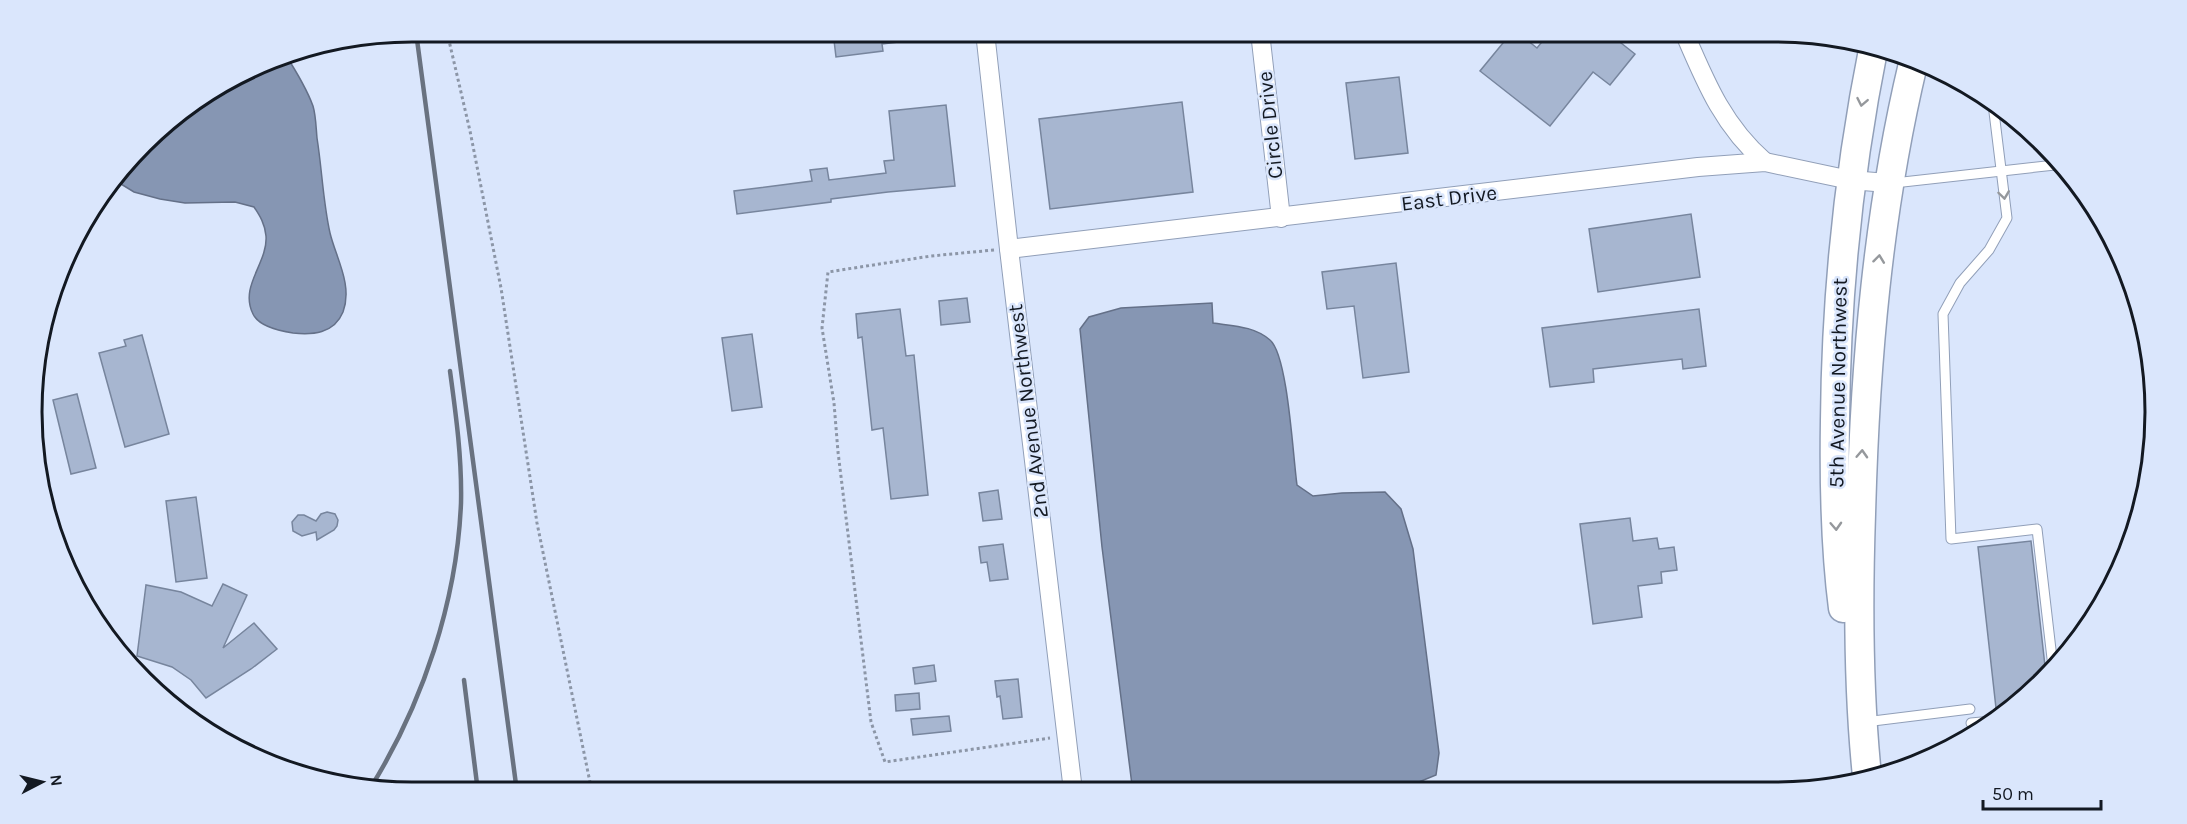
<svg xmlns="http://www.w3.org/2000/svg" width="2187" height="824" font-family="Karla,sans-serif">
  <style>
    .water { fill: #8696b3; stroke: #647088; stroke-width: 1.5 }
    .building { fill: #a7b6d0; stroke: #77859d; stroke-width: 1.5 }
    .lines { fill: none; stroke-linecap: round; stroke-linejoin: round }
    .lane-casing { stroke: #919fb8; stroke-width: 11 }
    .street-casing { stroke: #919fb8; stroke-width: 20 }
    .primary-casing { stroke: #919fb8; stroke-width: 31 }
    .path { stroke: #8c96a7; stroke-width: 3; stroke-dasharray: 3 3; stroke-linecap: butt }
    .lane { stroke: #fff; stroke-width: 9 }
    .street { stroke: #fff; stroke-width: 18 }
    .primary { stroke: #fff; stroke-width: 28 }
    .rail { stroke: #697280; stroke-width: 4.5 }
    .oneway { stroke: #95989c }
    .labels { text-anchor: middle; stroke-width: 5; stroke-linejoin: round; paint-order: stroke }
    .street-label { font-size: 21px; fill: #131922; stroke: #dae6fc }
    .rim { fill: none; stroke: #131922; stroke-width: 3 }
  </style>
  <rect width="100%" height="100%" fill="#dae6fc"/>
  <g class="water">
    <path d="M285 54C296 71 306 87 313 106 316 116 316 128 317 138 322 169 323 202 330 233 336 258 353 285 343 312 334 334 312 335 293 333 280 331 259 327 253 314 239 286 268 263 266 236 265 224 260 216 254 207L235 202 185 203 160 199 134 192 116 181 161 126Z"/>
    <path d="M1212 303 1213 323C1233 326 1254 326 1270 340 1288 355 1293 458 1297 485L1313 496 1342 493 1385 492 1401 509 1413 549 1439 753 1436 775 1414 784 1361 790 1135 791 1132 785 1102 547 1080 329 1089 317 1121 308Z"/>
  </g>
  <g class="building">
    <polygon points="833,32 914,32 914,40 882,44 883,51 836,57"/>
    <polygon points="1512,32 1517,32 1537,48 1550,32 1578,32 1590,41 1598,32 1607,32 1635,54 1610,85 1593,72 1550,126 1480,71"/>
    <polygon points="1399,77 1408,153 1355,159 1346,83"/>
    <polygon points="1182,102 1193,192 1050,209 1039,119"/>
    <polygon points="946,105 955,186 888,192 831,199 831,202 737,214 734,191 812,181 810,170 827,168 829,180 886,173 884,161 894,160 889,111"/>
    <polygon points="1691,214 1700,277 1598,292 1589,229"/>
    <polygon points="1396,263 1409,372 1363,378 1354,306 1327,309 1322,272"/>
    <polygon points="967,298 970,322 941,325 939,301"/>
    <polygon points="900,309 906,356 914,355 928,495 891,499 883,428 872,430 862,337 858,338 856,314"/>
    <polygon points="1699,309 1706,366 1683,369 1682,359 1593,369 1594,382 1550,387 1542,328"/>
    <polygon points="752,334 762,407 732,411 722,338"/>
    <polygon points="142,335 169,434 125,447 99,353 126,346 124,340"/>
    <polygon points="77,394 96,468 71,474 53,400"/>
    <polygon points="998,490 1002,519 983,521 979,493"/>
    <polygon points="196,497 207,578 176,582 166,501"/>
    <polygon points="327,512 335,514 338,520 337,526 334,530 317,540 316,532 302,536 293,531 292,522 298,515 304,515 316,521 321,514"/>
    <polygon points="1630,518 1633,541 1657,538 1659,549 1674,547 1677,570 1661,572 1662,583 1638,586 1642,617 1593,624 1580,524"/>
    <polygon points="2031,541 2046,675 2026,698 1997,717 1978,547"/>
    <polygon points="1003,544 1008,579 990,581 987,562 981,563 979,547"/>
    <polygon points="223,584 247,595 223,648 254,623 277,649 251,669 206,698 191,680 172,667 137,656 146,585 181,592 212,606"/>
    <polygon points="934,665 936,681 915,684 913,668"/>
    <polygon points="1018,679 1022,717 1003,719 1000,696 997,697 995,681"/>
    <polygon points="919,693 920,709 896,711 895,695"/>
    <polygon points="949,716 951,731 913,735 911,719"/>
  </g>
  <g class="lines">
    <defs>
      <g id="lane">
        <polyline points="1993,104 2007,218 1989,250 1960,283 1943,314 1951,539 2037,529 2053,667"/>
        <polyline points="1894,183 2055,165"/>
        <polyline points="1865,722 1970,709"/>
        <polyline points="1971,723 1992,721"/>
      </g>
      <g id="street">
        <polyline points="985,32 1009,249 1073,791"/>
        <polyline points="1260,32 1281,218"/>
        <path d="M1684 32C1705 81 1723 126 1765 162"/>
        <polyline points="1009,249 1698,167 1765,162 1850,180 1888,183"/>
      </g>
      <g id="primary">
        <path d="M1843 608C1835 546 1834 483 1835 421 1836 294 1849 169 1874 45"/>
        <path d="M1867 776C1858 689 1858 601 1861 514 1865 363 1878 211 1913 64"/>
      </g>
    </defs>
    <use href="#lane" class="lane-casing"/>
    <use href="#street" class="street-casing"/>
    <use href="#primary" class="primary-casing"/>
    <g class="path">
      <polyline points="447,32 470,131 501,288 537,523 592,792"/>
      <polyline points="994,250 931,256 828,272 822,328 834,403 838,452 871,722 885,762 1050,738"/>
    </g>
    <use href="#lane" class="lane"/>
    <use href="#street" class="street"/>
    <use href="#primary" class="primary"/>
    <g class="rail">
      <polyline points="416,32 517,792"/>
      <polyline points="464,680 478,792"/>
      <path d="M371 787C423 703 457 601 461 503 462 458 456 415 450 371"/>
    </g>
  </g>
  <defs><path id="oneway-chevron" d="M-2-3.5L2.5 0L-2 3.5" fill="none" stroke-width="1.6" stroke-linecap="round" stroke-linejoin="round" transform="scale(1.5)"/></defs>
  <g class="oneway">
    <use href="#oneway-chevron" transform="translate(1862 102) rotate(101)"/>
    <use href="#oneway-chevron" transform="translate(2004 195) rotate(82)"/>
    <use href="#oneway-chevron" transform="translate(1879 259) rotate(-83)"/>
    <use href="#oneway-chevron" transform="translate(1862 454) rotate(-87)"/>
    <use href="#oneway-chevron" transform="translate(1836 526) rotate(87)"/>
  </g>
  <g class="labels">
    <g class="street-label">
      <text transform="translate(1270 125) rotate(-96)" y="7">Circle Drive</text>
      <text transform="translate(1449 198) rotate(-7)" y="7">East Drive</text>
      <text transform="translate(1838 383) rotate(-89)" y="7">5th Avenue Northwest</text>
      <text transform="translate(1028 411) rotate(-97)" y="7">2nd Avenue Northwest</text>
    </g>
  </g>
  <path d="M0 0H2187V824H0ZM412 42H1775A370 370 0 0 1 2145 412V412A370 370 0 0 1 1775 782H412A370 370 0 0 1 42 412V412A370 370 0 0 1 412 42Z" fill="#dae6fc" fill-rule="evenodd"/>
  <path class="rim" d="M412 42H1775A370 370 0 0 1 2145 412V412A370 370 0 0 1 1775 782H412A370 370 0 0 1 42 412V412A370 370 0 0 1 412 42Z"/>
  <g transform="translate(42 782) rotate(83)" stroke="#dae6fc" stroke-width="4.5" paint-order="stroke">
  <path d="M0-4.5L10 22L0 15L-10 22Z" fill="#131922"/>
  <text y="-9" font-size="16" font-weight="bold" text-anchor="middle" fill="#131922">N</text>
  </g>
  <path d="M1983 800v9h118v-9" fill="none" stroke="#131922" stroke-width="3"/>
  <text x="1992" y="800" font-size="18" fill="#131922" stroke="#dae6fc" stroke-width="4.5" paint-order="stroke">50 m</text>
</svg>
